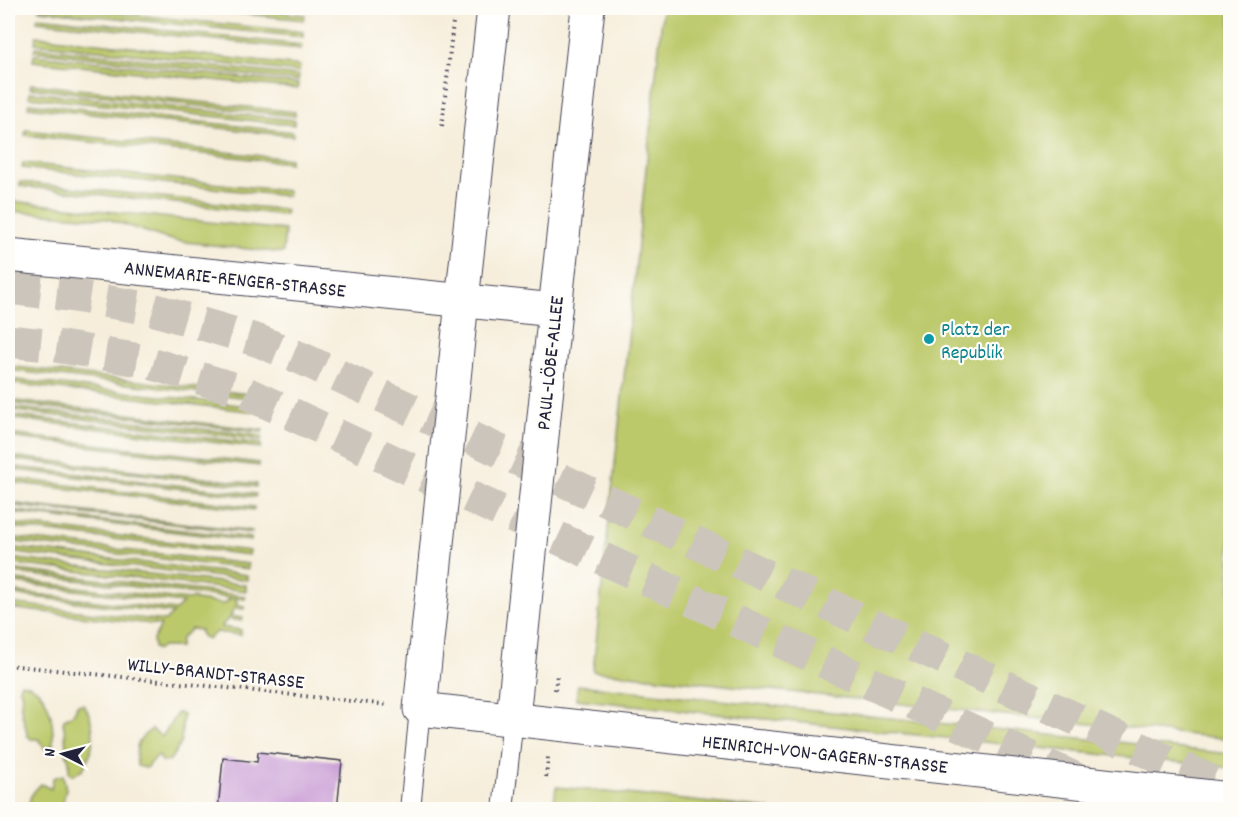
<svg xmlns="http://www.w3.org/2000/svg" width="1238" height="817" font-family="Dekko,sans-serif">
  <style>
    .green { fill: #bcc96b; stroke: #6f7653; stroke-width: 1.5 }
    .building { fill: #c89bd5 }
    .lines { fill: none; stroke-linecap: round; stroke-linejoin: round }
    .trunk-tunnel { stroke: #ccc5bb; stroke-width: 33; stroke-dasharray: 33 16; stroke-linecap: butt }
    .service-casing { stroke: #424153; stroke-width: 22 }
    .minor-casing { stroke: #424153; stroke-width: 35 }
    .tertiary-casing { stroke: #424153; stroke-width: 35 }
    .path { stroke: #424153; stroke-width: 4; stroke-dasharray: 1.5 4.5; stroke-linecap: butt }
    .service { stroke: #fff; stroke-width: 20 }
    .minor { stroke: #fff; stroke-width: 33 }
    .tertiary { stroke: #fff; stroke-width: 33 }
    .culture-dot { fill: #0f9aa8; stroke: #fdfcf7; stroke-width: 2 }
    .labels { text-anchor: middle; stroke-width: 4.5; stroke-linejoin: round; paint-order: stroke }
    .street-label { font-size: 20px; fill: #22223b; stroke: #fdfcf7 }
    .culture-label { font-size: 20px; fill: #0d838f; stroke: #fdfcf7; text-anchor: start }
  </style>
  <rect width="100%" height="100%" fill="#fdfcf7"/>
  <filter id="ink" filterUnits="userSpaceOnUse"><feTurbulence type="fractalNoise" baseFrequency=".0167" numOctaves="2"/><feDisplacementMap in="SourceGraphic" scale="12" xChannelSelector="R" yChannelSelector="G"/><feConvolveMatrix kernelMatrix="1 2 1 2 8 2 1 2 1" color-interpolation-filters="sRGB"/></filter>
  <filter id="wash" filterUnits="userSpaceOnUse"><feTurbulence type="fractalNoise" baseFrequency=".008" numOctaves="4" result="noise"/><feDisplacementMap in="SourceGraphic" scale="24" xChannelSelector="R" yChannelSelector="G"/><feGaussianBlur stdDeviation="1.35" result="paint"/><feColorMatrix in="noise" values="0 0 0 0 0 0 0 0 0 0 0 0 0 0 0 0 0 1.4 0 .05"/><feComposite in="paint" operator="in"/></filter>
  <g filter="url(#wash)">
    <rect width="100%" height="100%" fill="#f6eedb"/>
    <g class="green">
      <polygon points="39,8 68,8 303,32 303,37 39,10"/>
      <polygon points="187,8 237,8 305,15 304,20"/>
      <polygon points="663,8 1230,8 1230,739 593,671"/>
      <polygon points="38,17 302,45 301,49 37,21"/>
      <polygon points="36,36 300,66 299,72 35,43"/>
      <polygon points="35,47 299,76 298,81 34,51"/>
      <polygon points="34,55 298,84 298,89 33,61"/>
      <polygon points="31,84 295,112 295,116 30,88"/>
      <polygon points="30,92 294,120 294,125 29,97"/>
      <polygon points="29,103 293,132 293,136 28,107"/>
      <polygon points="26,130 290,159 290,163 25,135"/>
      <polygon points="23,163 288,191 287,196 22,168"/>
      <polygon points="20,182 286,210 285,215 20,186"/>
      <polygon points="11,201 285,230 283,253 177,241 164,238 108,219 10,211"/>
      <polygon points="8,366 266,396 266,400 8,370"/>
      <polygon points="8,379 265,408 264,413 8,383"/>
      <polygon points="8,400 263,430 262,432 8,403"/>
      <polygon points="8,407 262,436 261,440 8,410"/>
      <polygon points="8,415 261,444 261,448 8,418"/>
      <polygon points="8,434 259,463 259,466 8,437"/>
      <polygon points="8,456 257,484 256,487 8,459"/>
      <polygon points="8,466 256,494 255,497 8,469"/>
      <polygon points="8,478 254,507 254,510 8,482"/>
      <polygon points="8,503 252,531 252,533 8,505"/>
      <polygon points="8,510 251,538 251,541 8,512"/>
      <polygon points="8,523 250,551 249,555 8,527"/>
      <polygon points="8,537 248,564 248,569 8,541"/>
      <polygon points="8,547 247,575 247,580 8,552"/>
      <polygon points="8,558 246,585 246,591 8,563"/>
      <polygon points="8,569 245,596 245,599 234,598 238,602 236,605 244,606 244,609 235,608 230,616 243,618 242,621 228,619 221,627 241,630 241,635 216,632 208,639 203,637 200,633 201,630 191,629 180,640 180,647 162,647 158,650 154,648 153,640 161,625 8,608 8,603 165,621 173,613 8,594 8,591 176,610 183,603 8,582 8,579 189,600 193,598 196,600 223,604 231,598 8,572"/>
      <path d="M21 683C50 687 54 722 53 746L44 748 38 739H31L27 735C26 725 21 715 21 706 21 696 24 698 19 687Z"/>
      <polygon points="578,685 1230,754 1230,768 576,699"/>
      <path d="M83 704C96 720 96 749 84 767 82 771 77 773 73 775L69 772V761L66 752 65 731 63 724 64 719C71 716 76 713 77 705Z"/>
      <path d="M177 713 183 714 181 743 170 760 163 762 158 755 146 768 137 766C135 747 136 740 152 729L162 737Z"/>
      <path d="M63 775 66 789 62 806C57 810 53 810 48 807L47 809H30C27 798 33 792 41 784L51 789 53 778Z"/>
      <polygon points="556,787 578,789 770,809 553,809"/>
    </g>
    <g id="blocks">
      <polygon class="building" points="258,752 342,761 337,810 218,810 223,758 257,762"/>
    </g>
  </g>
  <g filter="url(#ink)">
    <use href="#blocks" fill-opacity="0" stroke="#424153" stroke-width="1.5"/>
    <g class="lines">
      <g class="trunk-tunnel">
        <polyline points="8,288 68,295 152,309 259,341 305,360 913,644 1230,790"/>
        <polyline points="8,341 56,346 140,360 242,391 1143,810"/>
      </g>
      <defs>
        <g id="service">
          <polyline points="410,810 420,709"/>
          <polyline points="503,810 513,718"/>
        </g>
        <g id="minor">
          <polyline points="462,301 494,8"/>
          <polyline points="555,310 588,8"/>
        </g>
        <g id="tertiary">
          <polyline points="8,255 555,310 513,718"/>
          <polyline points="462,301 420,709 1230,799"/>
        </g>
      </defs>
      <use href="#service" class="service-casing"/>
      <use href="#minor" class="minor-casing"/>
      <use href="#tertiary" class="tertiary-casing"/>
      <g class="path">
        <polyline points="442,126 453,22"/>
        <polyline points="8,665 389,705"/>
        <polyline points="555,690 557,675"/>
        <polyline points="546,777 548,757"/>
      </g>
      <use href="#service" class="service"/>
      <use href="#minor" class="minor"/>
      <use href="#tertiary" class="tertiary"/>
    </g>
  </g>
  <circle class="culture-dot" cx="929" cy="339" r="6"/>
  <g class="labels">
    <g class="street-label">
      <text transform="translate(235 278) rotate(6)" y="7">ANNEMARIE-RENGER-STRASSE</text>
      <text transform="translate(549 363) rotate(-84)" y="7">PAUL-LÖBE-ALLEE</text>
      <text transform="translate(216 672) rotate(6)" y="7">WILLY-BRANDT-STRASSE</text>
      <text transform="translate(825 753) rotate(6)" y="7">HEINRICH-VON-GAGERN-STRASSE</text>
    </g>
    <g class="culture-label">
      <text x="941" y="335">Platz der<tspan x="941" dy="23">Republik</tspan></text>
    </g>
  </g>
  <rect width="1238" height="817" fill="none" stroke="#fdfcf7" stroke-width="30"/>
  <g transform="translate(63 754) rotate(276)" stroke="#fdfcf7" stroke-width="4.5" paint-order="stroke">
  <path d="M0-4.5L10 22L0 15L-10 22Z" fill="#22223b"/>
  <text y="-9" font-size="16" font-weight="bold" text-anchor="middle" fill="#22223b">N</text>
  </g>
</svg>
